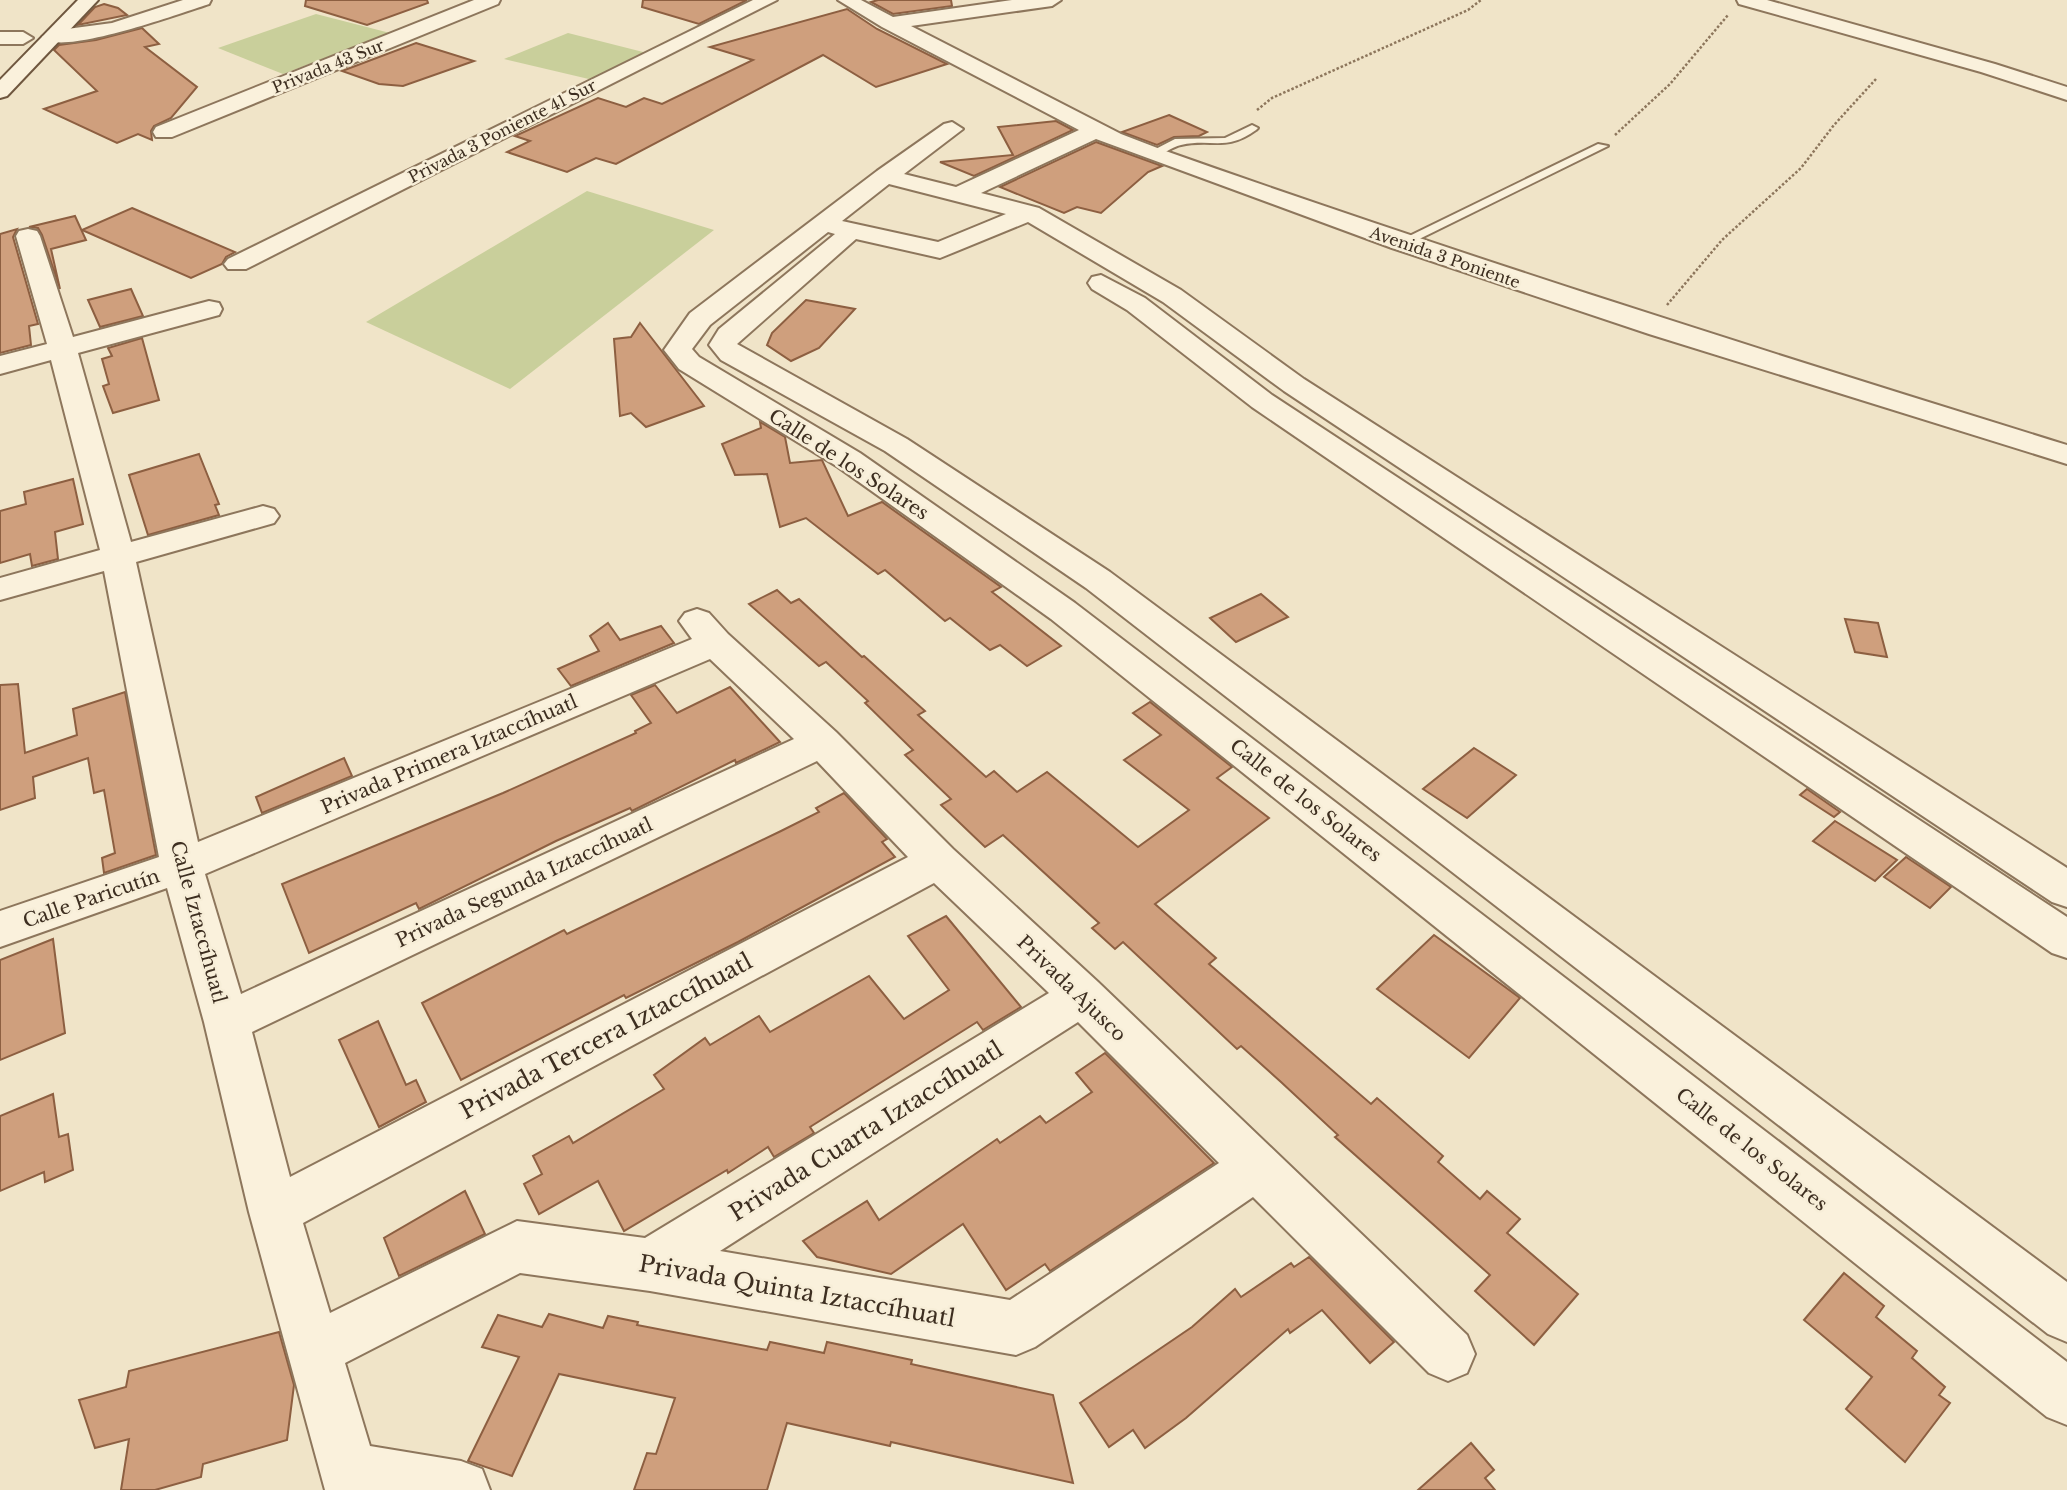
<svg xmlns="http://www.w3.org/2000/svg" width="2067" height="1490" font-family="'Libre Baskerville',serif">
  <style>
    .green { fill: #c9cf9b }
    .building { fill: #cf9f7d; stroke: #8d5f41; stroke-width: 2 }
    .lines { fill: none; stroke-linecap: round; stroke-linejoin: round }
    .service-casing { stroke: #8d765c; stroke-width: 4 }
    .minor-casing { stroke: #8d765c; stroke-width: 4 }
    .secondary-casing { stroke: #6f573f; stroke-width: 4 }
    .path { stroke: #8d765c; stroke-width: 2.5; stroke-dasharray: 2.5 2; stroke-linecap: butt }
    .service { fill: #faf1dc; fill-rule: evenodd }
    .minor { fill: #faf1dc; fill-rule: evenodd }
    .secondary { fill: #faf1dc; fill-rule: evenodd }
    .labels { text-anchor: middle; stroke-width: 5; stroke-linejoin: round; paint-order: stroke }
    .far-street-label { font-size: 16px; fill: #3d2e20; stroke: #f7eed8 }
    .street-label { font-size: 19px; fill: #3d2e20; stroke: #f7eed8 }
    .near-street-label { font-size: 23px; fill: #3d2e20; stroke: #f7eed8 }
  </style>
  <rect width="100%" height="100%" fill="#f0e4c8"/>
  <g class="green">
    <polygon points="316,14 390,33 283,74 218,48"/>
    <polygon points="568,33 647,53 593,80 504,59"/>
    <polygon points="587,191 714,230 510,389 366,322"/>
  </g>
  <g class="building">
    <polygon points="306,0 427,0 428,3 367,25 305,6"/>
    <polygon points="643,0 747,0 699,24 642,7"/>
    <polygon points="878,0 951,0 952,6 893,14 871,2"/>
    <polygon points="104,4 118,8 127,15 78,25 95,7"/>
    <polygon points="847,9 877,29 947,64 876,87 823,55 616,164 596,158 567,172 507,152 530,141 515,136 598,98 626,107 644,98 662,104 753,60 710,47"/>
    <polygon points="142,28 159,44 145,47 197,87 171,118 154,126 151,131 152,140 138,134 117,143 44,109 97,91 54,50 59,45 96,40"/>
    <polygon points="416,43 474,61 403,86 379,84 342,71"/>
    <polygon points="1169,115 1207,132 1199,136 1174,137 1157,145 1122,132"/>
    <polygon points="1056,121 1073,130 974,176 940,162 1013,155 998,127"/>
    <polygon points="1096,142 1162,166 1148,172 1101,213 1077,207 1064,213 1000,187"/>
    <polygon points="132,208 235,252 226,257 222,264 191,278 82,230"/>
    <polygon points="75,216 86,240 51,249 60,289 42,235 38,228 29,227"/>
    <polygon points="17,229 13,237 38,324 29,326 31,345 0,353 0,234"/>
    <polygon points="131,289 143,316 100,327 88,300"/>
    <polygon points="806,300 855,309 819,348 791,361 767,345 772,333"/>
    <polygon points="640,323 704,406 646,427 631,413 620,416 614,339 631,337"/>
    <polygon points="142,338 159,400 113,413 103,386 109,384 102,359 112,356 108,348"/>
    <polygon points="760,422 785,437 790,463 822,460 848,516 882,502 1001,587 992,592 1061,646 1027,666 1000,645 990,650 950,618 945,621 885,570 878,574 806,518 780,527 767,474 735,475 722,444 761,428"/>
    <polygon points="199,454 219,504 215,505 219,515 148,535 129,475"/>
    <polygon points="73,479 83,524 55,532 58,559 32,566 30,554 0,563 0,511 26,504 24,492"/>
    <polygon points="777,590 791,603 799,599 862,657 864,656 925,711 918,715 986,777 994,771 1017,792 1047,772 1138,847 1189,810 1124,760 1161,735 1133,713 1150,702 1232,767 1217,778 1269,818 1155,904 1216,958 1209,964 1371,1104 1377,1098 1443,1156 1438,1162 1480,1199 1487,1191 1520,1219 1507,1233 1578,1294 1534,1345 1475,1291 1490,1275 1335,1137 1338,1135 1281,1082 1241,1046 1237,1049 1123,942 1115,949 1092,928 1099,923 1003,835 985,847 941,805 951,799 905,755 913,750 865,703 868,701 826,662 819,666 749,604"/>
    <polygon points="1261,594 1288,617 1236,642 1210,618"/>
    <polygon points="1845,619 1878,623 1887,657 1855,652"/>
    <polygon points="608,623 620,640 661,626 674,643 571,686 558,669 599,651 590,636"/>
    <polygon points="18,684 25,753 77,735 73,709 125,692 156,855 104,873 102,858 115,853 104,790 94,793 88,758 33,777 35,798 0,810 0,685"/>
    <polygon points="655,685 677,713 730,687 780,742 736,763 735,760 632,811 630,808 556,841 419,909 416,903 309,953 282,884 503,793 636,733 635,731 651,723 631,695"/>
    <polygon points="1474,748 1516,775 1467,818 1423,789"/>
    <polygon points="344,758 352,776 262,813 256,797"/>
    <polygon points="1807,789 1840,812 1834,817 1800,795"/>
    <polygon points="844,793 887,839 882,842 895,857 738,942 626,998 624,995 461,1080 422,1003 564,930 567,934 781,831 819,812 816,808"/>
    <polygon points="1835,821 1897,860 1875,881 1813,841"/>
    <polygon points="1906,857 1951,887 1930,908 1884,877"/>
    <polygon points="946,916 1021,1007 983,1030 977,1022 810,1127 814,1133 774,1157 768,1147 728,1173 727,1170 624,1231 598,1181 539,1214 524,1184 542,1174 533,1156 569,1136 573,1143 664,1089 654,1075 705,1038 710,1045 759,1016 770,1032 869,976 904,1019 949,990 908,936"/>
    <polygon points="1434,935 1520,998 1469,1058 1377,989"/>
    <polygon points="53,939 65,1033 0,1060 0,960"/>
    <polygon points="378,1021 406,1085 416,1080 426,1102 379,1127 339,1040"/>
    <polygon points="1105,1053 1214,1163 1050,1271 1045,1264 1006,1290 963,1224 891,1274 817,1257 803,1241 867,1201 879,1220 997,1139 1000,1143 1040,1116 1046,1123 1092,1092 1076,1073"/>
    <polygon points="53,1094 59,1137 68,1134 73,1170 45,1182 44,1172 0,1191 0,1116"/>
    <polygon points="465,1191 485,1234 399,1276 384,1238"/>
    <polygon points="1309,1257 1394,1342 1370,1363 1322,1310 1290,1333 1288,1329 1186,1418 1145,1448 1133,1430 1109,1447 1080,1403 1192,1327 1235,1289 1241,1297 1291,1263 1294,1267"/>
    <polygon points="1844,1273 1884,1306 1876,1317 1917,1351 1912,1358 1945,1387 1939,1395 1950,1403 1905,1462 1846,1409 1872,1377 1804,1320"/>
    <polygon points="549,1314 603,1328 608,1316 638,1322 637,1325 767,1350 770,1342 824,1353 827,1342 912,1360 911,1364 1053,1395 1073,1483 891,1442 890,1446 787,1423 767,1490 634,1490 647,1453 656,1454 675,1398 559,1374 512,1476 468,1461 519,1357 482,1347 498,1315 542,1327"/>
    <polygon points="279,1332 294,1385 287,1440 203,1464 201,1477 155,1490 121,1490 129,1439 95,1448 79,1400 126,1387 129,1371"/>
    <polygon points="1471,1443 1494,1470 1485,1478 1495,1490 1418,1490"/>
  </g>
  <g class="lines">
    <defs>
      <g id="service">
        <path d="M1252 125 1258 128 1256 130C1226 152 1212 138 1181 145 1169 147 1157 162 1146 154L1175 139 1225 138Z"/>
        <polygon points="1598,144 1608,146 1405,246 1395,243"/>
      </g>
      <g id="minor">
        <path d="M183 0H211L209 4C184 12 58 58 42 37L52 31 112 23Z"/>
        <polygon points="474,0 500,0 498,4 172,137 156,137 153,132 156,127"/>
        <polygon points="753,0 777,0 246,269 228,269 224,264 228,259"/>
        <path d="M838 0H861L893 17 1012 0H1061L1052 6 911 26 1121 134 1160 149C1460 255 1763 351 2067 445V464L1649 334 1392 248 1096 139 981 193 1039 208 1181 290 1304 379 2067 868V907L2052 902 1284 391 1163 302 1028 222 940 258 856 239 737 344 907 439 1110 572 2067 1282V1342L2048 1334 1086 588 885 451 721 360 709 345 719 329 835 234 828 232 710 325 692 349 699 357 860 453 1075 603 2067 1362V1425L2047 1417 1051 619 838 467 679 369 664 350 690 313 877 171 944 124 952 122 963 129 904 174 956 187 1079 130 882 27ZM889 184 1006 214 938 242 842 221Z"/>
        <polygon points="1737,0 1767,0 1995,64 2067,87 2067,100 1981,72 1739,4"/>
        <polygon points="0,32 23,32 33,38 23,44 0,44"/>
        <path d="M28 229 37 231 40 236 73 337 209 301 219 303 222 309 219 315 78 353 131 542 263 506 274 509 279 516 274 523 136 562 198 842 692 639 679 621 685 613 697 609 709 613 728 634 836 732 953 849 1098 982 1467 1335 1475 1354 1467 1373 1448 1381 1429 1373 1253 1197 1035 1347 1016 1355 650 1291 520 1273 345 1363 370 1446 461 1461 482 1469 490 1490H325L249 1212 204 1022 167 888 0 947V911L159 857 104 571 0 600V578L100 550 51 360 0 374V356L47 344 16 236 19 231ZM710 659 794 739 241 994 205 874ZM817 761 908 857 290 1177 252 1032ZM934 883 1049 993 645 1238 517 1221 330 1313 303 1223ZM1078 1022 1219 1163 1010 1300 720 1251Z"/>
        <polygon points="1101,275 1145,298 1272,395 2067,917 2067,958 2052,953 1252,407 1127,310 1092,289 1088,283 1092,277"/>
      </g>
      <polygon id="secondary" points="78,0 98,0 7,96 0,98 0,80"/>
    </defs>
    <use href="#service" class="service-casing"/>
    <use href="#minor" class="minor-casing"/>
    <use href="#secondary" class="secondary-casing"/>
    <g class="path">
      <polyline points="1257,110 1272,98 1468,10 1481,0"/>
      <polyline points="1615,135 1670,84 1728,15"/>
      <polyline points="1667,305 1722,240 1801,168 1834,125 1876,79"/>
    </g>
    <use href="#service" class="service"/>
    <use href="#minor" class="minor"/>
    <use href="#secondary" class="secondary"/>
  </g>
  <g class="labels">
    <g class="far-street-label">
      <text transform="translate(328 66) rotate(-22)" y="6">Privada 43 Sur</text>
      <text transform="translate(502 131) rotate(-27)" y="6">Privada 3 Poniente 41 Sur</text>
      <text transform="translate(1445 257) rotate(19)" y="6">Avenida 3 Poniente</text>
    </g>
    <g class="street-label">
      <text transform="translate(849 464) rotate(33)" y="7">Calle de los Solares</text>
      <text transform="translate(449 754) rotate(-23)" y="7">Privada Primera Iztaccíhuatl</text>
      <text transform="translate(1306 800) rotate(38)" y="7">Calle de los Solares</text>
      <text transform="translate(524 882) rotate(-25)" y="7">Privada Segunda Iztaccíhuatl</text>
      <text transform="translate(91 898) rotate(-19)" y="7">Calle Paricutín</text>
      <text transform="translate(199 922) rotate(75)" y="7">Calle Iztaccíhuatl</text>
      <text transform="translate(1072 988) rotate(44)" y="7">Privada Ajusco</text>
      <text transform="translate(1752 1149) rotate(38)" y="7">Calle de los Solares</text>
    </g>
    <g class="near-street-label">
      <text transform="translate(606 1036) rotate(-28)" y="8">Privada Tercera Iztaccíhuatl</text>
      <text transform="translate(866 1131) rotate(-32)" y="8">Privada Cuarta Iztaccíhuatl</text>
      <text transform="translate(797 1291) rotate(10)" y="8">Privada Quinta Iztaccíhuatl</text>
    </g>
  </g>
</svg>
